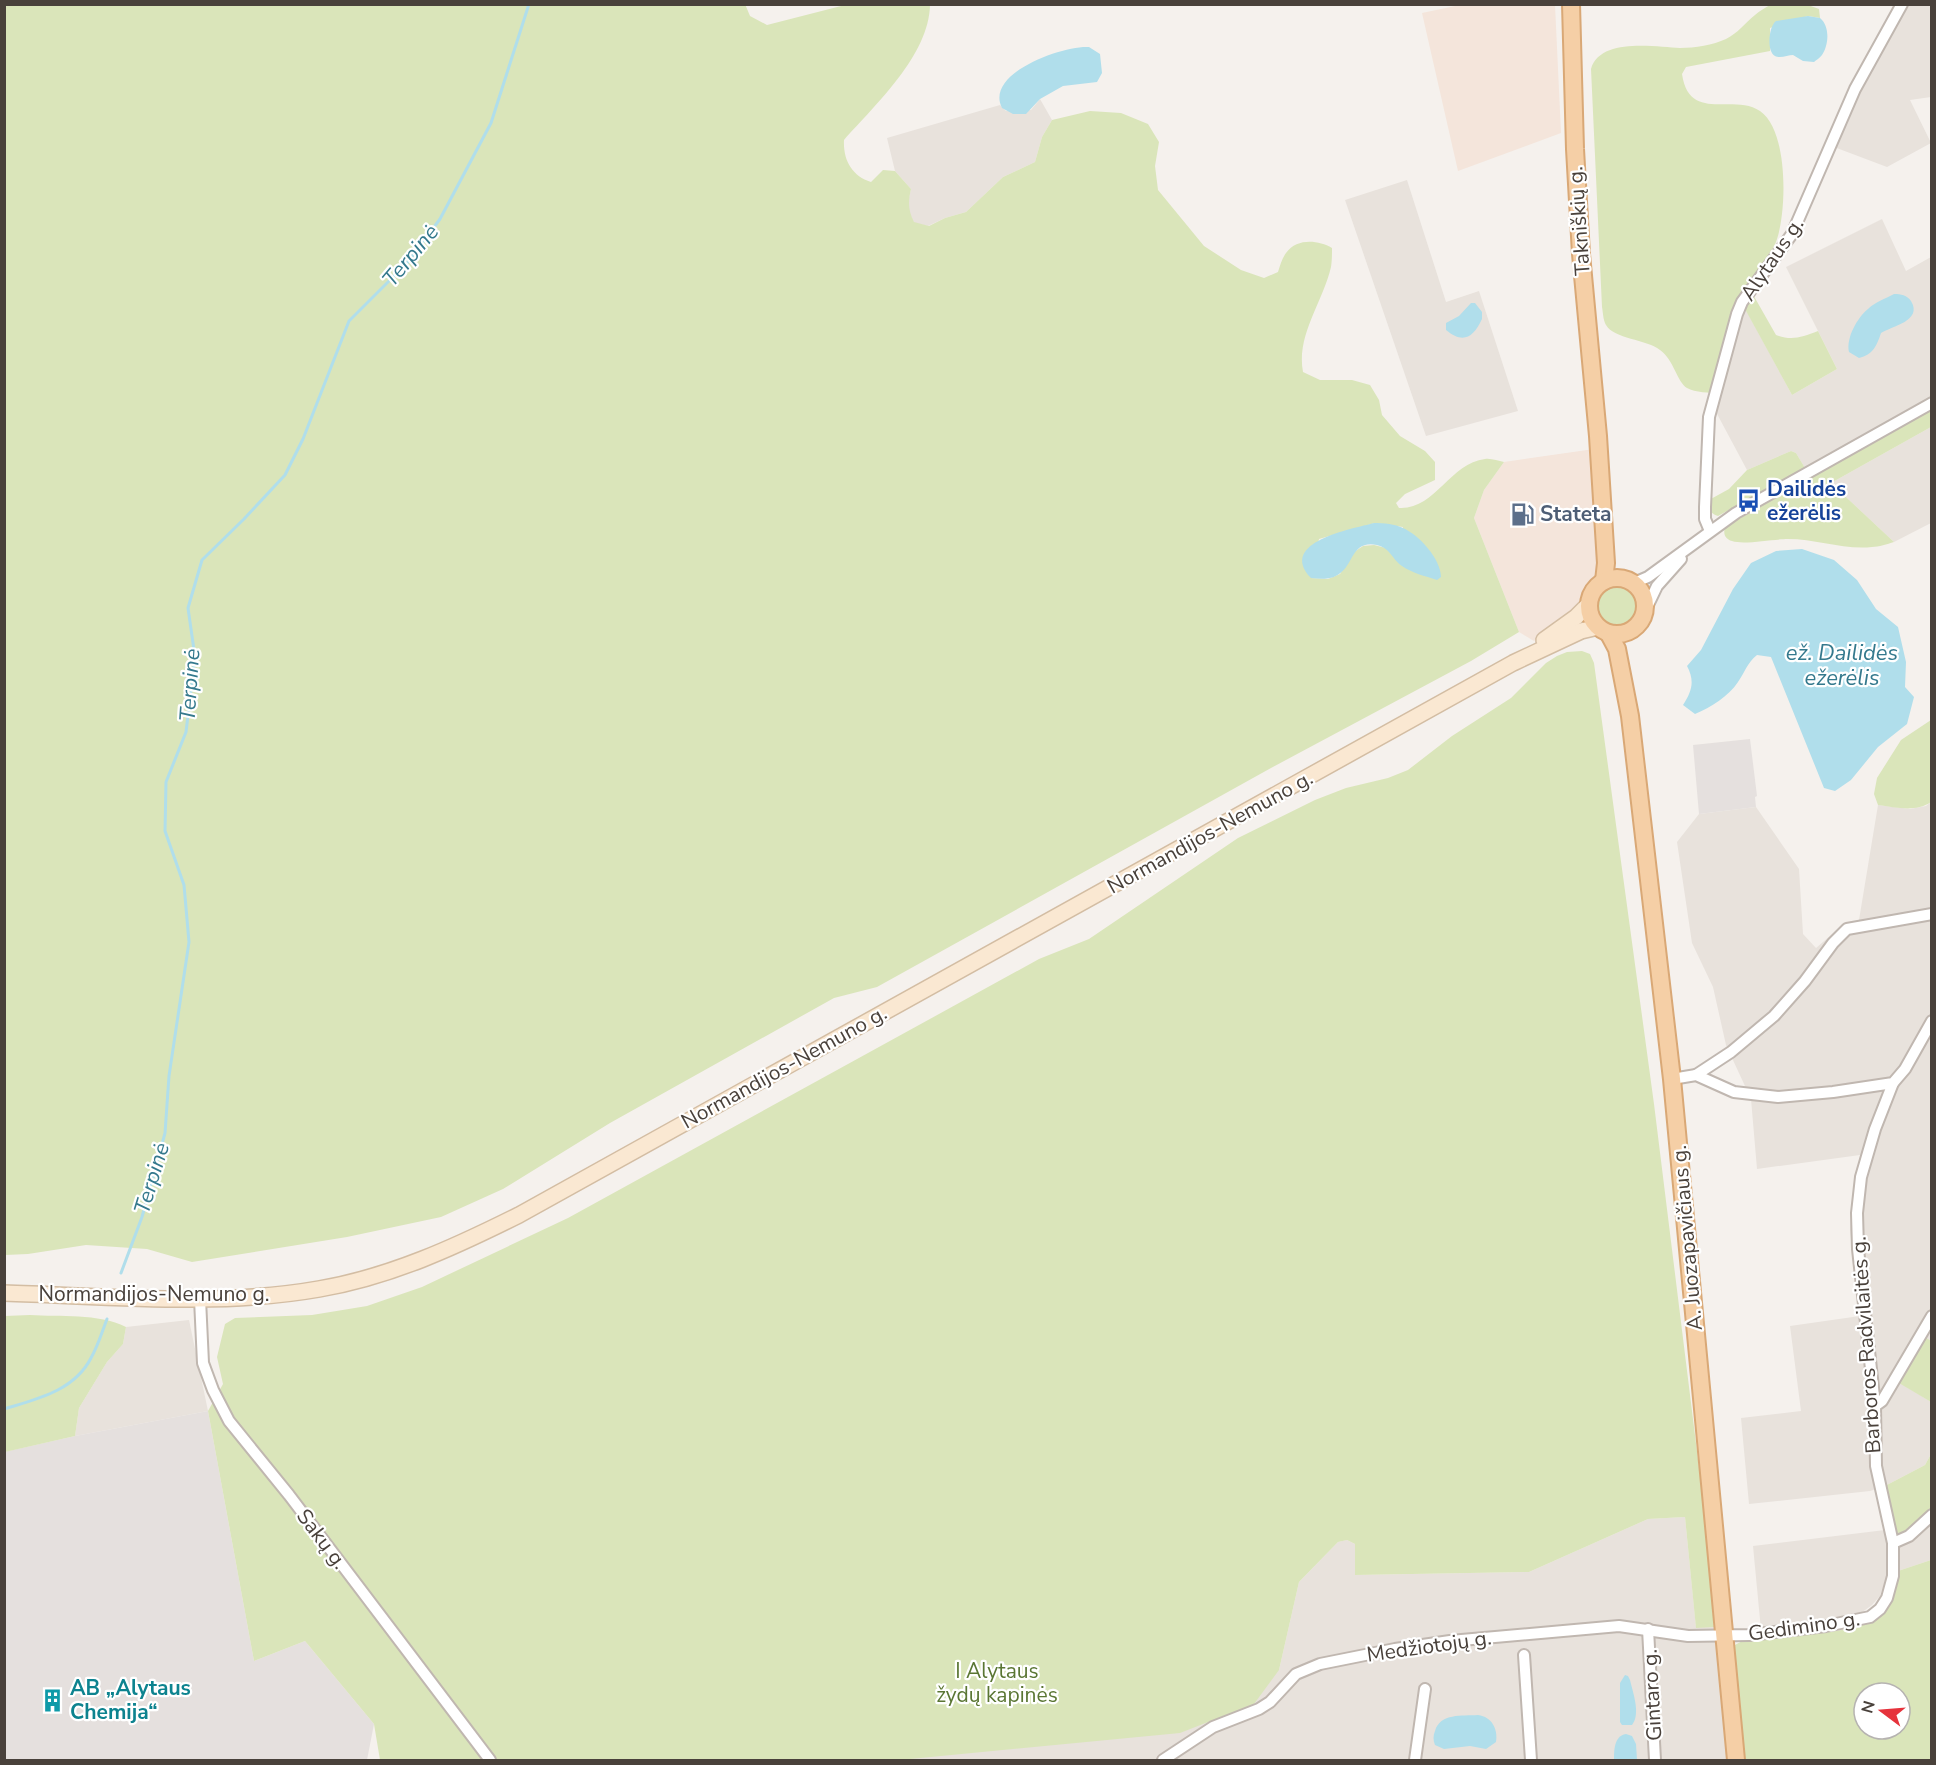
<svg xmlns="http://www.w3.org/2000/svg" width="1936" height="1765" font-family="'Nunito Sans',sans-serif">
  <style>
    .residential { fill: #e8e2dc }
    .commercial { fill: #f4e5db }
    .industrial { fill: #e5e0de }
    .green { fill: #dae5ba; fill-rule: evenodd }
    .water { fill: #b0deeb }
    .lines { fill: none; stroke-linecap: round; stroke-linejoin: round }
    .stream { stroke: #b0deeb; stroke-width: 3 }
    .street-casing { stroke: #c0b7b0; stroke-width: 14 }
    .secondary-casing { stroke: #d3bda3; stroke-width: 18 }
    .primary-casing { stroke: #d9a876; stroke-width: 20 }
    .street { stroke: #fff; stroke-width: 10 }
    .secondary { stroke: #fae8d2; stroke-width: 15 }
    .primary { stroke: #f5cfa6; stroke-width: 16 }
    .labels { text-anchor: middle; stroke-width: 4.5; stroke-linejoin: round; paint-order: stroke }
    .street-label { font-size: 21px; fill: #49413b; stroke: #fff }
    .transit-label { font-size: 21px; font-weight: bold; fill: #164399; stroke: #fff; text-anchor: start }
    .service-label { font-size: 21px; font-weight: bold; fill: #4e5e75; stroke: #fff; text-anchor: start }
    .park-label { font-size: 21px; fill: #5a7633; stroke: #fff }
    .culture-label { font-size: 21px; font-weight: bold; fill: #0d838f; stroke: #fff; text-anchor: start }
    .water-label { font-size: 22px; font-style: italic; fill: #34798d; stroke: #fff }
  </style>
  <rect width="100%" height="100%" fill="#f5f1ed"/>
  <g class="residential">
    <polygon points="1906,5 1931,5 1931,97 1910,100 1931,143 1887,167 1834,147 1857,93"/>
    <polygon points="1040,99 1052,120 1042,137 1035,162 1003,177 966,212 945,218 928,226 914,223 909,213 908,202 911,189 895,171 887,138 1000,105 1006,111 1031,110"/>
    <polygon points="1407,180 1446,302 1479,291 1518,411 1426,436 1345,200"/>
    <polygon points="1882,219 1906,271 1931,257 1931,398 1805,468 1796,453 1791,451 1747,470 1716,412 1719,394 1745,308 1792,395 1837,369 1786,267"/>
    <polygon points="1931,427 1931,523 1894,542 1831,483"/>
    <polygon points="1931,802 1931,1341 1924,1336 1899,1382 1931,1402 1931,1454 1925,1465 1883,1487 1870,1491 1749,1504 1741,1418 1801,1411 1790,1326 1860,1316 1850,1230 1853,1193 1860,1155 1757,1169 1751,1099 1726,1045 1713,987 1692,943 1677,842 1699,814 1756,807 1799,869 1803,934 1816,948 1838,929 1859,920 1878,805 1910,809 1926,806"/>
    <polygon points="189,1320 208,1411 75,1436 79,1408 107,1362 123,1344 126,1327"/>
    <polygon points="1931,1509 1931,1560 1898,1571 1898,1537 1914,1525"/>
    <polygon points="1685,1517 1696,1627 1714,1627 1727,1760 900,1760 1279,1670 1299,1582 1338,1542 1347,1540 1355,1544 1356,1575 1529,1572 1648,1519"/>
    <polygon points="1885,1530 1888,1562 1886,1578 1880,1596 1872,1605 1861,1613 1843,1618 1761,1630 1753,1546"/>
  </g>
  <g class="commercial">
    <polygon points="1460,5 1555,5 1561,133 1458,171 1422,13"/>
    <polygon points="1594,449 1600,577 1575,614 1534,641 1519,632 1474,518 1484,490 1504,462"/>
  </g>
  <g class="industrial">
    <polygon points="1750,739 1757,796 1755,797 1756,807 1699,814 1693,745"/>
    <polygon points="208,1411 254,1661 305,1641 374,1724 367,1760 5,1760 4,1452 75,1436"/>
  </g>
  <g class="green">
    <path d="M745 4 750 16 767 25 845 5H930C929 55 876 104 844 140 843 160 852 176 871 182L883 170 895 171 911 189C908 202 908 210 914 222L929 226 945 218 966 212 1003 177 1035 162 1042 137 1052 120 1090 111 1121 113 1148 124 1159 142 1155 166 1158 190 1204 246 1241 270 1264 278 1278 272C1280 266 1282 258 1286 253 1297 238 1318 240 1332 248 1332 254 1332 261 1331 267 1323 302 1296 335 1303 372L1320 380H1352L1370 385 1379 400 1382 415 1400 436 1425 451 1435 462V480L1405 494 1396 503 1399 508C1435 510 1450 463 1485 459 1491 458 1498 461 1504 462L1484 490 1474 518 1519 632 1471 661 1271 768 877 987 834 998 610 1123 503 1189 441 1217 347 1237 192 1262 147 1249 86 1245 28 1254 5 1255 4 5ZM1375 523 1403 527 1401 565 1386 548 1374 545 1363 546 1354 552 1340 574 1328 579 1311 578 1319 539Z"/>
    <path d="M1770 5H1808L1819 9 1820 18 1808 16 1770 28V51L1686 67 1682 74C1689 123 1733 93 1760 111 1789 131 1787 213 1776 242 1770 257 1756 271 1747 284L1776 335C1792 341 1802 337 1818 331L1837 369 1792 395 1745 309 1719 394C1710 392 1695 393 1687 388 1677 382 1674 360 1660 350 1646 339 1614 339 1606 325 1603 320 1603 312 1602 307L1591 69C1600 37 1656 47 1680 48 1695 48 1713 45 1726 39 1738 33 1745 23 1755 15 1759 11 1765 8 1770 5Z"/>
    <path d="M1931 409V427L1831 483 1894 542C1887 544 1879 547 1872 547 1844 550 1816 539 1788 539 1773 539 1744 545 1732 541 1725 539 1723 534 1725 527Z"/>
    <path d="M1791 451 1796 453 1805 468 1718 516C1709 513 1709 509 1709 500L1729 489 1747 470Z"/>
    <circle cx="1618" cy="607" r="20"/>
    <polygon points="1582,651 1590,654 1594,663 1654,1104 1704,1508 1714,1627 1696,1628 1685,1517 1648,1519 1529,1572 1355,1575 1355,1544 1347,1540 1338,1542 1299,1582 1279,1670 1254,1704 1180,1733 900,1760 380,1760 374,1724 305,1641 254,1661 208,1411 223,1384 217,1357 225,1324 235,1318 312,1315 367,1306 422,1287 568,1218 1039,959 1089,939 1238,838 1315,800 1346,788 1388,778 1408,770 1452,736 1511,698 1546,663 1557,656 1567,652"/>
    <path d="M1931 720V802C1915 813 1895 807 1878 805L1874 794 1877 778 1901 740Z"/>
    <path d="M30 1315C60 1317 98 1313 126 1327L123 1344 107 1362 79 1408 75 1436 5 1452V1316Z"/>
    <polygon points="1924,1336 1931,1341 1931,1402 1899,1383"/>
    <polygon points="1931,1454 1931,1509 1914,1525 1898,1537 1883,1487 1925,1465"/>
    <path d="M1931 1560V1760H1743L1733 1651 1735 1645 1744 1640C1774 1637 1862 1635 1882 1614 1893 1602 1895 1587 1898 1571ZM1864 1693H1900V1729H1864Z"/>
  </g>
  <g class="water">
    <path d="M1808 16 1820 18C1830 26 1829 45 1822 55 1820 58 1816 60 1814 62L1803 61 1793 55C1788 55 1780 59 1775 56 1766 51 1769 26 1776 21Z"/>
    <path d="M1089 47 1100 54 1102 73 1097 82 1063 86 1040 99 1026 114H1013L1002 108C984 73 1064 45 1089 47Z"/>
    <path d="M1894 294C1901 294 1907 295 1911 301 1923 321 1892 326 1881 333 1877 345 1873 355 1859 358L1849 352C1846 338 1857 318 1868 309 1875 302 1885 299 1894 294Z"/>
    <path d="M1471 303H1475L1482 312V319C1473 338 1463 344 1446 330V323L1459 316Z"/>
    <path d="M1374 523C1384 523 1395 524 1403 528 1419 535 1441 559 1441 577L1437 580C1425 576 1412 573 1402 566 1392 559 1390 548 1377 545 1351 540 1354 565 1339 574 1331 580 1321 579 1311 578 1277 542 1352 529 1374 523Z"/>
    <path d="M1802 549 1834 560 1857 580 1876 609 1898 627 1906 662 1905 687 1914 697 1907 724 1878 747 1851 780 1835 791 1824 788 1771 657 1757 655C1747 663 1745 672 1738 682 1728 697 1711 707 1695 714L1683 705C1692 691 1695 681 1687 666L1701 650 1733 589 1751 563 1776 551Z"/>
    <path d="M1625 1675 1628 1676 1630 1680C1633 1693 1641 1714 1632 1725H1622L1620 1722V1683Z"/>
    <path d="M1478 1715C1492 1717 1498 1729 1496 1742L1486 1749 1470 1746 1444 1749 1435 1745C1433 1740 1433 1736 1435 1731 1440 1713 1462 1716 1478 1715Z"/>
    <path d="M1626 1734 1632 1736 1636 1744 1637 1760H1614C1614 1750 1614 1736 1626 1734Z"/>
  </g>
  <g class="lines">
    <g class="stream">
      <polyline points="121,1273 142,1217 165,1133 169,1076 189,942 184,885 165,831 166,782 186,732 195,657 188,608 202,560 244,519 285,475 303,439 349,321 407,263 440,219 491,123 529,4"/>
      <path d="M4 1409C37 1399 74 1391 91 1358 98 1346 102 1332 107 1319"/>
    </g>
    <defs>
      <g id="street">
        <polyline points="1710,531 1705,519 1705,507 1709,417 1737,314 1742,302 1792,234 1855,89 1902,4"/>
        <polyline points="1634,583 1648,577 1736,513 1932,403"/>
        <polyline points="1646,609 1657,586 1681,559"/>
        <polyline points="1696,1075 1731,1052 1774,1016 1805,981 1833,943 1847,929 1932,914"/>
        <polyline points="1672,1079 1696,1075 1734,1092 1778,1097 1833,1092 1893,1083 1905,1069 1932,1021"/>
        <polyline points="200,1299 203,1363 213,1390 229,1421 289,1495 490,1760"/>
        <polyline points="1875,1406 1882,1401 1932,1316"/>
        <polyline points="1893,1543 1909,1536 1932,1515"/>
        <polyline points="1648,1629 1655,1760"/>
        <polyline points="1524,1655 1531,1760"/>
        <polyline points="1163,1760 1213,1727 1259,1709 1270,1702 1296,1674 1320,1664 1395,1649 1450,1641 1619,1626 1688,1636 1749,1635 1826,1626 1870,1617 1880,1609 1887,1598 1893,1576 1893,1543 1876,1466 1875,1406 1858,1249 1857,1213 1861,1177 1875,1129 1893,1083"/>
        <polyline points="1415,1760 1425,1689"/>
      </g>
      <g id="secondary">
        <polyline points="1544,640 1576,617 1589,604"/>
        <path d="M4 1293C108 1296 217 1307 319 1289 390 1277 455 1247 519 1215L1513 663 1581 631 1598 627"/>
      </g>
      <g id="primary">
        <polyline points="1571,4 1575,149 1581,254 1598,436 1606,563 1604,581"/>
        <circle cx="1617" cy="606" r="28"/>
        <polyline points="1609,634 1617,649 1630,716 1672,1079 1736,1760"/>
      </g>
    </defs>
    <use href="#street" class="street-casing"/>
    <use href="#secondary" class="secondary-casing"/>
    <use href="#primary" class="primary-casing"/>
    <use href="#street" class="street"/>
    <use href="#secondary" class="secondary"/>
    <use href="#primary" class="primary"/>
  </g>
  <defs>
    <symbol id="bus-bare" viewBox="-9 -9 18 18"><path d="M-5-6H5V4H4V6H2V4H-2V6H-4V4H-5ZM-3.5-4V0h7V-4ZM-3.5 1.2v1.5H-2V1.2ZM2 1.2v1.5H3.5V1.2Z" fill="#1a4fb4" stroke="#fff" stroke-width="2.5" paint-order="stroke"/></symbol>
    <symbol id="fuel-bare" viewBox="-9 -9 18 18"><path d="M-5.5-6h7V0h2V4h1.3V-2.5L3-4.5l.8-.8L6-3V5H2.5V1h-1V6h-7ZM-4.2-4.7v3.2H.2V-4.7Z" fill="#5c6f8a" stroke="#fff" stroke-width="2.5" paint-order="stroke"/></symbol>
    <symbol id="building-bare" viewBox="-9 -9 18 18"><path d="M-4-6H4V6H1V3H-1V6H-4ZM-2.5-4.3h1.7v1.8h-1.7ZM.8-4.3h1.7v1.8H.8ZM-2.5-1h1.7V.8h-1.7ZM.8-1h1.7V.8H.8Z" fill="#0f9aa8" stroke="#fff" stroke-width="2.5" paint-order="stroke"/></symbol>
  </defs>
  <g fill-rule="evenodd">
    <use href="#bus-bare" x="1732" y="484" width="33" height="33"/>
    <use href="#fuel-bare" x="1506" y="498" width="33" height="33"/>
    <use href="#building-bare" x="36" y="1684" width="33" height="33"/>
  </g>
  <g class="labels">
    <g class="street-label">
      <text transform="translate(1579 221) rotate(-94)" y="7">Takniškių g.</text>
      <text transform="translate(1772 259) rotate(-56)" y="7">Alytaus g.</text>
      <text transform="translate(1210 832) rotate(-29)" y="7">Normandijos-Nemuno g.</text>
      <text transform="translate(784 1067) rotate(-29)" y="7">Normandijos-Nemuno g.</text>
      <text transform="translate(1687 1238) rotate(-95)" y="7">A. Juozapavičiaus g.</text>
      <text x="154" y="1301">Normandijos-Nemuno g.</text>
      <text transform="translate(1866 1345) rotate(-94)" y="7">Barboros Radvilaitės g.</text>
      <text transform="translate(322 1539) rotate(53)" y="7">Sakų g.</text>
      <text transform="translate(1804 1626) rotate(-8)" y="7">Gedimino g.</text>
      <text transform="translate(1429 1646) rotate(-8)" y="7">Medžiotojų g.</text>
      <text transform="translate(1652 1695) rotate(-93)" y="7">Gintaro g.</text>
    </g>
    <g class="transit-label">
      <text x="1767" y="496">Dailidės<tspan x="1767" dy="24">ežerėlis</tspan></text>
    </g>
    <g class="service-label">
      <text x="1540" y="521">Stateta</text>
    </g>
    <g class="park-label">
      <text x="997" y="1678">I Alytaus<tspan x="997" dy="24">žydų kapinės</tspan></text>
    </g>
    <g class="culture-label">
      <text x="70" y="1695">AB „Alytaus<tspan x="70" dy="24">Chemija“</tspan></text>
    </g>
    <g class="water-label">
      <text transform="translate(410 255) rotate(-50)" y="8">Terpinė</text>
      <text x="1842" y="660">ež. Dailidės<tspan x="1842" dy="25">ežerėlis</tspan></text>
      <text transform="translate(189 685) rotate(-86)" y="8">Terpinė</text>
      <text transform="translate(151 1178) rotate(-73)" y="8">Terpinė</text>
    </g>
  </g>
  <rect width="1936" height="1765" fill="none" stroke="#49413b" stroke-width="12"/>
  <g transform="translate(1882 1711) rotate(286)"><circle r="28" fill="#ffffff" stroke="#b6b3b1" stroke-width="1.5"/>
  <path d="M0-4.5L10 22L0 15L-10 22Z" fill="#e6333c"/>
  <text y="-9" font-size="16" font-weight="bold" text-anchor="middle" fill="#49413b">N</text>
  </g>
</svg>
